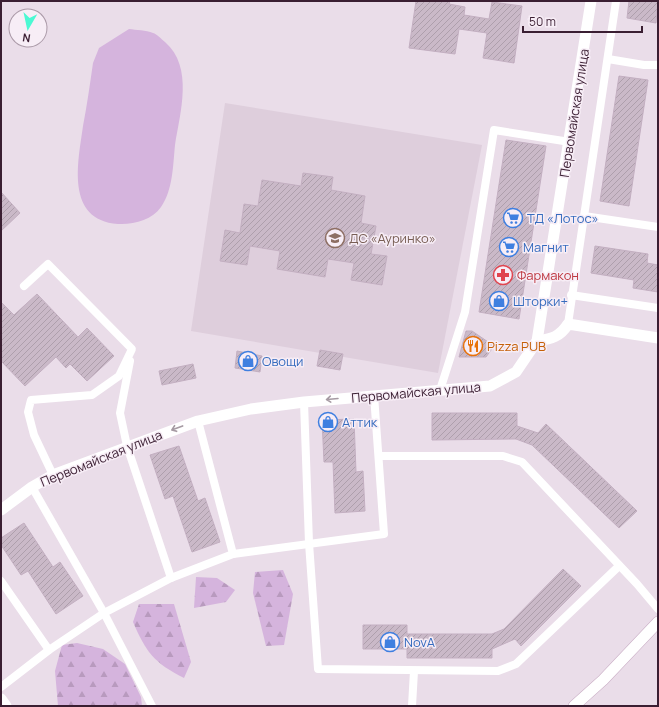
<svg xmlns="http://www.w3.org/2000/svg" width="659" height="707" font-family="Manrope,sans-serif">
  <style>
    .built { fill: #decedc }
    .forest { fill: url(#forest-firs) }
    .park { fill: #d5b4dd }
    .building { fill: url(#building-hatch); stroke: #c3afc1 }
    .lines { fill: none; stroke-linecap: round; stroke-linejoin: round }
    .secondary-casing { stroke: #caafc6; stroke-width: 12 }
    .service { stroke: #fff; stroke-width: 8 }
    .minor { stroke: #fff; stroke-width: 11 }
    .secondary { stroke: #fff; stroke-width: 11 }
    .oneway { stroke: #a69aa3 }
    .labels { text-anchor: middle; stroke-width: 3; stroke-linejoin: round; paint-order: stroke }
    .street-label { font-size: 13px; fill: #3a1e32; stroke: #f7edf6 }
    .shop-label { font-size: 13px; fill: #366cbe; stroke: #f7edf6; text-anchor: start }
    .education-label { font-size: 13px; fill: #785e54; stroke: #f7edf6; text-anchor: start }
    .health-label { font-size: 13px; fill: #be3a42; stroke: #f7edf6; text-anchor: start }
    .food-label { font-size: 13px; fill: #c56008; stroke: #f7edf6; text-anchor: start }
  </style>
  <defs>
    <pattern id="forest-firs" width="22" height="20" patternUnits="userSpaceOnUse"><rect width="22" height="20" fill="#d5b4dd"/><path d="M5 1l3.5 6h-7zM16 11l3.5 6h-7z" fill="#b89abe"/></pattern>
    <pattern id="building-hatch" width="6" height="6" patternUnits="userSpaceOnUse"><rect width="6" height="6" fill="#cab9c8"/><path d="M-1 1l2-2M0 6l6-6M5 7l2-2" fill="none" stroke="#ae9fac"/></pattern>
  </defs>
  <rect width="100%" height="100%" fill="#eadde9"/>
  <polygon class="built" points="225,103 482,145 438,373 191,331"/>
  <g class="forest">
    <polygon points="283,570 293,594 284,645 266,646 253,593 255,572"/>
    <polygon points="196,577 217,578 235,590 226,602 194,608"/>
    <path d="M139 604H174L191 662 184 678C154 663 146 652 133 622Z"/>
    <polygon points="77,643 103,649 125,664 141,697 142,706 58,706 55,671 62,645"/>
  </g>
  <path class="park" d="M129 29C136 30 146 30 153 33 157 34 161 39 165 42 194 67 180 113 175 145 173 165 173 190 161 207 152 220 133 225 118 224 65 220 78 162 83 126 87 105 90 84 93 63L99 48Z"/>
  <g class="building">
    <polygon points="416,1 450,1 449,4 465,7 464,15 489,19 492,2 522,6 514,63 483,58 487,33 459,29 455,54 409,48"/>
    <polygon points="629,1 658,1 656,23 627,18"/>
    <polygon points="619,76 648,80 629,206 600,201"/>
    <polygon points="506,140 546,146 519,319 479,312"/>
    <polygon points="303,173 333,177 331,190 365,196 361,223 376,226 371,254 387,256 382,285 351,280 354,263 328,259 325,277 277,269 280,251 250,246 247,265 220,261 225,230 240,233 244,204 258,206 262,180 301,186"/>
    <polygon points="1,192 20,213 1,231"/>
    <polygon points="595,246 648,254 647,263 658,265 658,292 633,288 634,280 591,273"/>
    <polygon points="37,294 78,337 87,328 114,356 87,381 70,364 66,368 56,357 25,386 1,361 1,302 14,315"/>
    <polygon points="466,331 472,331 494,346 486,357 459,357"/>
    <polygon points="320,350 343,354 340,370 317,366"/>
    <polygon points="237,351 262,356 260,372 235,368"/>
    <polygon points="193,364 196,378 162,385 159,371"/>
    <polygon points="432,413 517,413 517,426 538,433 546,424 637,511 619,528 532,445 516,439 432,440"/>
    <polygon points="354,419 356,472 363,471 365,511 335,513 333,462 324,462 322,420"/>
    <polygon points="179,446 198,501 205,498 220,542 192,552 173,496 165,499 150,455"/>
    <polygon points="24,523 53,567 60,562 83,596 56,614 28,571 21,575 1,545 1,538"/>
    <polygon points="563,569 581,586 521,646 515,639 492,649 492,658 407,658 407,649 363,649 363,625 407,625 407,634 492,634 504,629"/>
  </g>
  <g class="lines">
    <defs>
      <polyline id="secondary" points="574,706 603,680 658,622"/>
    </defs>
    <use href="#secondary" class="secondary-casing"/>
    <g class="service">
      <polyline points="608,59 644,65 658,65"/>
      <polyline points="584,216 658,227"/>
      <polyline points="24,286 48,264 132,349 119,376 92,395 31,400 28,412 34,435 53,475"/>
      <polyline points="571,295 658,308"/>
      <polyline points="568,324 616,1"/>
      <polyline points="130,361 120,413 127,446 171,578"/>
      <polyline points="440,390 465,312 494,130 570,142"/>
      <polyline points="304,402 309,543 318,669 498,671 516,664 619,566"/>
      <polyline points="198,421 233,554"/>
      <polyline points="379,456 503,456 522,462 637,584 658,609"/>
      <polyline points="32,487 104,613 152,706"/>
      <polyline points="1,581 49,650"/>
      <polyline points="1,687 49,650 104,613 171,578 233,554 384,534 374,395"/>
      <polyline points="412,706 414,671"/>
    </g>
    <g class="minor">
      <path d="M537 341C551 339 560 337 568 324L658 338"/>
      <polyline points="1,510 32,487 53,475 198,421 251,409 304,402 490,386 516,372 537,341 591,1"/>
      <polyline points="1,699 6,706"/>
    </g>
    <use href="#secondary" class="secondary"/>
  </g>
  <defs><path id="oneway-shaft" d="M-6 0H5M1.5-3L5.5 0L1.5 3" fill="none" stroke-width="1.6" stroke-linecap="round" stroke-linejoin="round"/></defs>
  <g class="oneway">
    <use href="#oneway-shaft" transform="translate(332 399) rotate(175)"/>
    <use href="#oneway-shaft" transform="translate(177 428) rotate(160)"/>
  </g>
  <defs>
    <symbol id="supermarket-ring" viewBox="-11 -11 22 22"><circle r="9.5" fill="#f7edf6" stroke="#3f7fe0" stroke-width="1.5"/><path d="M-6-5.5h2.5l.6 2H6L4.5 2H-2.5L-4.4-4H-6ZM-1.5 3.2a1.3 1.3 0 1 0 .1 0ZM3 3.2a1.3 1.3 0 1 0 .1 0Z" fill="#3f7fe0"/></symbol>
    <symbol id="school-ring" viewBox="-11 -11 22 22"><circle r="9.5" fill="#f7edf6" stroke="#8d6e63" stroke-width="1.5"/><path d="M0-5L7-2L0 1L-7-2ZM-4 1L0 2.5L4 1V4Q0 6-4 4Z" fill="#8d6e63"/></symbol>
    <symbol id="pharmacy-ring" viewBox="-11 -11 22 22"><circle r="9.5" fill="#f7edf6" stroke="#e0444e" stroke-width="1.5"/><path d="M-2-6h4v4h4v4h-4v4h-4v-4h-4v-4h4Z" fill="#e0444e"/></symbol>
    <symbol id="shop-ring" viewBox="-11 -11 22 22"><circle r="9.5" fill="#f7edf6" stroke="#3f7fe0" stroke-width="1.5"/><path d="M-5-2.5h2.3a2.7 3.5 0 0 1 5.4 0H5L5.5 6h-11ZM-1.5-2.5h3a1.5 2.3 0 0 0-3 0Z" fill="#3f7fe0"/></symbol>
    <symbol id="restaurant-ring" viewBox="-11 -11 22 22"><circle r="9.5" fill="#f7edf6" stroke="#e8710a" stroke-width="1.5"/><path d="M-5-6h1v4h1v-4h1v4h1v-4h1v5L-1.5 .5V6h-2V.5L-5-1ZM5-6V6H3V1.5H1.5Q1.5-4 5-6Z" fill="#e8710a"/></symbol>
  </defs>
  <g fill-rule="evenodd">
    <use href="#supermarket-ring" x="502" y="207" width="22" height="22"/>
    <use href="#school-ring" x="324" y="227" width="22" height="22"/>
    <use href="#supermarket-ring" x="498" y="236" width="22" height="22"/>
    <use href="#pharmacy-ring" x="492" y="264" width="22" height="22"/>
    <use href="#shop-ring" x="488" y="290" width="22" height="22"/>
    <use href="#restaurant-ring" x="462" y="335" width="22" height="22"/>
    <use href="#shop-ring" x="237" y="350" width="22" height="22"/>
    <use href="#shop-ring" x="317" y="411" width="22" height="22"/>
    <use href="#shop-ring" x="379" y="631" width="22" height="22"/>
  </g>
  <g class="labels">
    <g class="street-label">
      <text transform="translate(574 113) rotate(-81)" y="5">Первомайская улица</text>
      <text transform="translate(416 392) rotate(-5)" y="5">Первомайская улица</text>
      <text transform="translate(101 458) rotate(-22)" y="5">Первомайская улица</text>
    </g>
    <g class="shop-label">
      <text x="527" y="223">ТД «Лотос»</text>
      <text x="523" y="252">Магнит</text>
      <text x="513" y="306">Шторки+</text>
      <text x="262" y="366">Овощи</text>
      <text x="342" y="427">Аттик</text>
      <text x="404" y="647">NovA</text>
    </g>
    <g class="education-label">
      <text x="349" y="243">ДС «Ауринко»</text>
    </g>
    <g class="health-label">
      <text x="517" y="280">Фармакон</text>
    </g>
    <g class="food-label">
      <text x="487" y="351">Pizza PUB</text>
    </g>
  </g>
  <rect width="659" height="707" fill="none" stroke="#3a1e32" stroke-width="4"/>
  <g transform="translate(28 28) rotate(189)"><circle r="19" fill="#f7edf6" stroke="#ab9aa8"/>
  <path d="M0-3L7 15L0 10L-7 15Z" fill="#4bf9d3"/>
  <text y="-6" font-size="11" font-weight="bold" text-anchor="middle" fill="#3a1e32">N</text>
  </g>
  <path d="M523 26v6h119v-6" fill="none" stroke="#3a1e32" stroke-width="2"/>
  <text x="529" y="26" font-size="12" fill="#3a1e32" stroke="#f7edf6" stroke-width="3" paint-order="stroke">50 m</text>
</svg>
